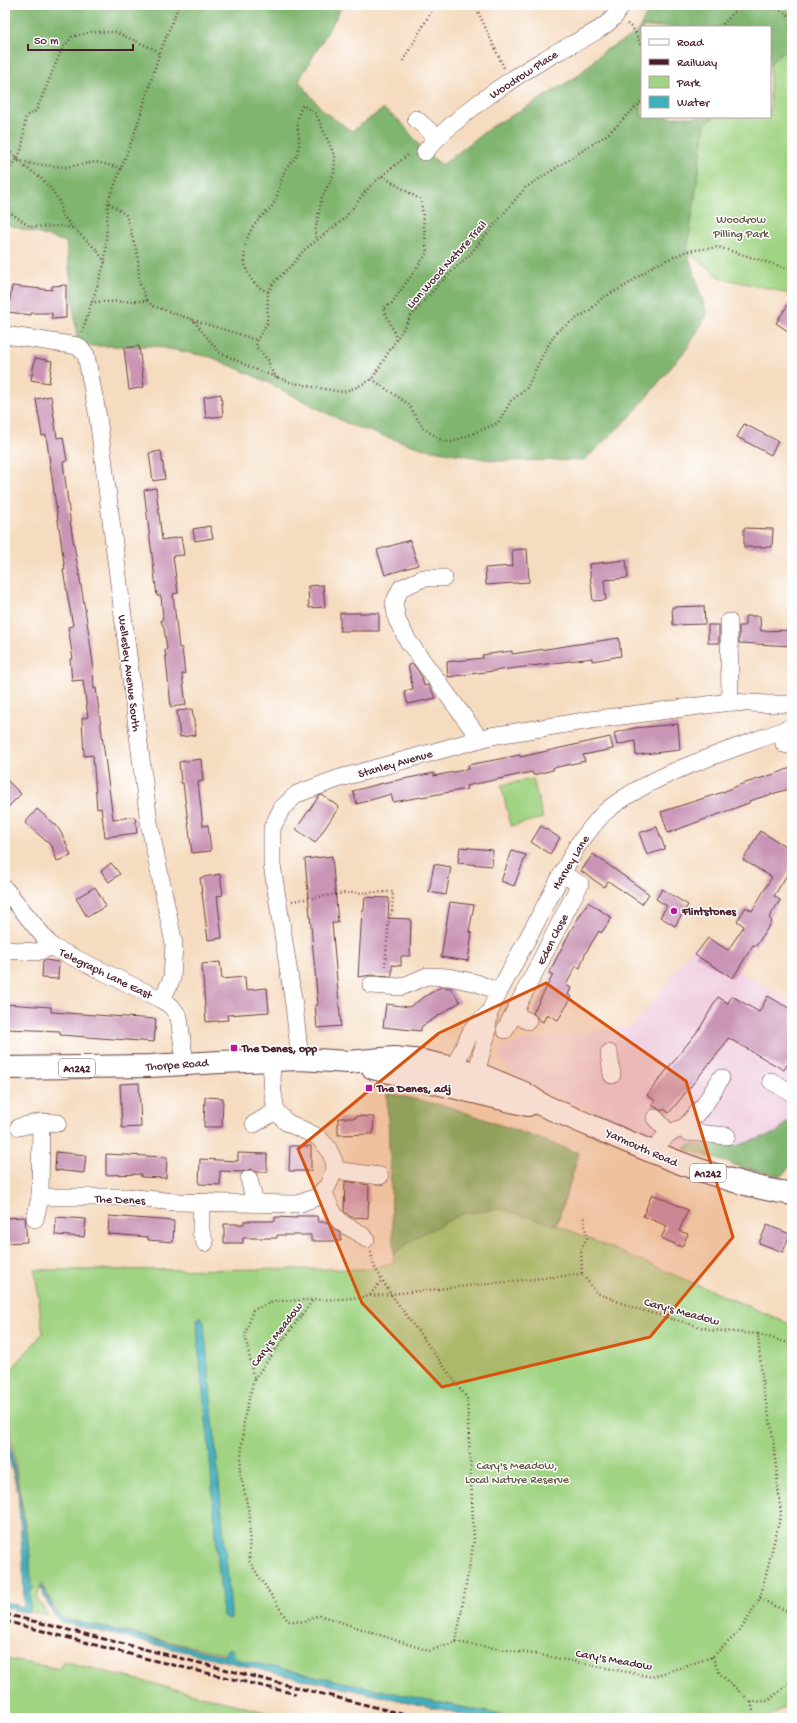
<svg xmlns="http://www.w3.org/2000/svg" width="797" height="1723" font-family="'Gochi Hand',sans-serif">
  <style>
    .built { fill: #f1d0e2 }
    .green { fill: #a0d382; stroke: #757956 }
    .forest { fill: #80b570; stroke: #656a4e }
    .water { fill: #41b0bd; stroke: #466874 }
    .building { fill: #c994b5 }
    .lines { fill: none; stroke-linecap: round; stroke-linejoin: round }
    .minor-casing { stroke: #643b41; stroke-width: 18 }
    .major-casing { stroke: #643b41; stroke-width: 24 }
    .path { stroke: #643b41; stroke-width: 2.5; stroke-dasharray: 1 3; stroke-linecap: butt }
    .minor { stroke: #fff; stroke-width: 17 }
    .major { stroke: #fff; stroke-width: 22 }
    .rail { stroke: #4a1f2b; stroke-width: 3; stroke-dasharray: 6 3; stroke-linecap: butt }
    .marked { fill: #d8530f; fill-opacity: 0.2; stroke: #d8530f; stroke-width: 3; stroke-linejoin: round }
    .poi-dot { fill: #b5179e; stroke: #fff; stroke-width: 1.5 }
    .labels { text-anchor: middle; stroke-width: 3; stroke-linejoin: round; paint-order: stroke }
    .shield { fill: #fff; stroke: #80626b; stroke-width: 1 }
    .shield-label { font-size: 11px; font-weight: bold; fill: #4a1f2b }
    .street-label { font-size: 12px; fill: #4a1f2b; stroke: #fff }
    .park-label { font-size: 12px; fill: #645545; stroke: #fff }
    .poi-label { font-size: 12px; font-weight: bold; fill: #4a1f2b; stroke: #fff; text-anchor: start }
  </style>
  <rect width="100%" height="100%" fill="#fff"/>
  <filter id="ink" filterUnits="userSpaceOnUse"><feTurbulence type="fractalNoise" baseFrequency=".025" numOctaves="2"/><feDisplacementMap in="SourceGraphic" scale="8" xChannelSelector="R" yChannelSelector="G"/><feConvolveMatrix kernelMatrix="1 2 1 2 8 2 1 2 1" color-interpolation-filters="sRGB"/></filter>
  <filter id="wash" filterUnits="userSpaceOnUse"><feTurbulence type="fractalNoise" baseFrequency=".012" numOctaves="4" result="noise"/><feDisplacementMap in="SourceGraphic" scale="16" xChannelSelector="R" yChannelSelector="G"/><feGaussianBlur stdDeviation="0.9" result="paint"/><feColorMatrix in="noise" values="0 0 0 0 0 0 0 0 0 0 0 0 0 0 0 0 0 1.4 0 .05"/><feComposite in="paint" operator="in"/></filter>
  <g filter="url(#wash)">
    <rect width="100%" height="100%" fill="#f5dbbf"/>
    <polygon class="built" points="695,945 792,1003 792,1117 776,1133 736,1146 689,1145 684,1149 528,1084 517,1079 502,1062 499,1053 506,1047 520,1041 634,1026"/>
    <g class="green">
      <polygon points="792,44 792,295 772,289 721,278 687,251 705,125 713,117 770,117 770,63"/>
      <polygon points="533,779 543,818 511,826 501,785"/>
      <polygon points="387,1093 450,1107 579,1153 557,1225 792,1325 792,1702 767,1718 517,1718 226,1660 225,1654 61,1618 41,1583 37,1599 48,1615 30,1612 30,1556 5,1396 5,1377 43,1333 35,1270 370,1269 394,1262"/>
      <polygon points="5,1659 60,1669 63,1661 289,1718 5,1718"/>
    </g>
    <g class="forest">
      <polygon points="5,5 343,5 299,81 324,112 352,131 383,109 400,121 425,152 442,165 491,127 532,104 576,77 604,51 637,33 651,5 792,5 792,44 770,63 770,27 642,27 642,117 713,117 705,125 687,251 707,315 688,347 629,418 584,460 497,461 421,448 350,425 263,380 211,357 154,346 78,346 66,242 5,224"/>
      <polygon points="387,1093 450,1107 579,1153 556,1225 499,1209 462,1214 418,1236 394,1254"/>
      <polygon points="792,1117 792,1164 781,1176 744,1168 684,1149 689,1145 736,1146 776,1133"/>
    </g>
    <g class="water">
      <path d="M200 1316 204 1322 231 1611V1618L228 1619 223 1616C217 1556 213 1497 208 1437 204 1398 198 1359 197 1319Z"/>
      <polygon points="5,1414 30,1556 31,1585 34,1588 31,1589 30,1612 27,1613 5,1607 5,1602 24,1607 23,1563 18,1493 5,1442"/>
      <path d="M41 1586C50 1596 51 1609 61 1618L225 1656 227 1649 230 1648 233 1650 235 1659 512 1718H483L458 1713 283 1675 60 1622C54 1617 41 1593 41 1586Z"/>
    </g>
    <g id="blocks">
      <g class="building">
        <polygon points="66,285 66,318 52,319 52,313 31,313 31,315 8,312 12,286 52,290 52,286"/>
        <polygon points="792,298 792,334 776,323"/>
        <polygon points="139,346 144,387 129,390 124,348"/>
        <polygon points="35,358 52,361 49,383 31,380"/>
        <polygon points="221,394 223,416 206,418 204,397"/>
        <polygon points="51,396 57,438 63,437 67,461 63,462 71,527 86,615 93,663 94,689 96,688 113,819 135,817 137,833 105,837 101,808 97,809 93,755 84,756 82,718 88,717 83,680 72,681 70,659 73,659 68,627 73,626 63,570 65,570 46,435 42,436 36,399"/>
        <polygon points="744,424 778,441 771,455 737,437"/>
        <polygon points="161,451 165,479 153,481 149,453"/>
        <polygon points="156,488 162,540 181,537 184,555 173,556 178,593 173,594 179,648 182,648 185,674 182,674 186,705 171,707 165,650 167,649 164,628 161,621 163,617 161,596 157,596 144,490"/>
        <polygon points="210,526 213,538 195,541 193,529"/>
        <polygon points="744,528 773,529 772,547 744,547"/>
        <polygon points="410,540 418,565 385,575 377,550"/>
        <polygon points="527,549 529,582 486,585 485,568 513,566 512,550"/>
        <polygon points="626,560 628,578 604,580 606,600 593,601 589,564"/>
        <polygon points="323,585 325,607 309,608 308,586"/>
        <polygon points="704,606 705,624 673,625 672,607"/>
        <rect x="340" y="613" width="39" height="18"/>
        <polygon points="745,616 760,616 761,631 792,630 792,646 739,643 739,626 745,626"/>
        <rect x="708" y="625" width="11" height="18"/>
        <polygon points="619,638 621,656 592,661 592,658 448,677 447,662 483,658 482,655 512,651 512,654"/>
        <polygon points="413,664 422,677 424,686 428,685 436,698 408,704 404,691 413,689 408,665"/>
        <polygon points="192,709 196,735 180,737 177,711"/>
        <polygon points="678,724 680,750 636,755 635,741 617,745 614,733 634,728"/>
        <polygon points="610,737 613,749 583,755 585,761 553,768 553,770 533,775 532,772 466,786 467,789 393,802 391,794 357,804 353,791 383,783 434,773 434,776 469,769 468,765 520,755 520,757"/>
        <polygon points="201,759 203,781 198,782 203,826 208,825 211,851 192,853 183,783 181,783 179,762"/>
        <polygon points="792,767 792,788 749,801 749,803 668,833 661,812 723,792 742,784 781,772"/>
        <polygon points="5,778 21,794 5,810"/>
        <polygon points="322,795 339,807 315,843 296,829 319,796"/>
        <polygon points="37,809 57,826 64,838 71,856 57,861 52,846 25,823"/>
        <polygon points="541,826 560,838 550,854 531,842"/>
        <polygon points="657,827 665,849 647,855 639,833"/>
        <polygon points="760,831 792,850 792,867 774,896 780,900 769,918 772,921 756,946 753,945 733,978 695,955 708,938 728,950 744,926 737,921 746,907 752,911 772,877 743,860"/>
        <polygon points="460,847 493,850 492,866 458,863"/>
        <polygon points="512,851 526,855 514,886 501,881"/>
        <polygon points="593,854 649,894 642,904 608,881 604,887 581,871"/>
        <polygon points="332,856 338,923 332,923 341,1026 317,1028 315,1005 318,1005 305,859"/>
        <polygon points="111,863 120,874 109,882 101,871"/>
        <polygon points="434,864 451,867 446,895 429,892"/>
        <polygon points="220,874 223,895 217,896 222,938 208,940 200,878"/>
        <polygon points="95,887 106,906 87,917 76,898"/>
        <polygon points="662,889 688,905 675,926 660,917 667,906 656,899"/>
        <polygon points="365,897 389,898 388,918 411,919 410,956 401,956 401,966 392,965 392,976 372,975 358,977 362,910 364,910"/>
        <polygon points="450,902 474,905 469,932 472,933 468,961 441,957"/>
        <polygon points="588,902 612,918 601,933 599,931 585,954 580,968 576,966 566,985 571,988 568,995 572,997 558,1020 547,1014 543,1022 538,1019 533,1013 553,975 549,973 571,930"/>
        <polygon points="45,960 59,962 58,979 42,978 43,961"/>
        <polygon points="220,962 222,979 245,977 246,990 267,988 269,1012 227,1015 228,1020 206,1022 202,964"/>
        <polygon points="440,987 451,988 460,1002 421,1027 421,1031 383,1027 386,1004 409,1007"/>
        <polygon points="732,996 759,1012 768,996 792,1010 792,1056 784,1070 728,1038 723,1047 669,1113 664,1109 662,1111 652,1105 655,1101 647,1095 700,1028 718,997 728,1003"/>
        <polygon points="5,1004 51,1007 51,1012 156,1019 154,1042 60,1035 60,1031 5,1029"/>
        <polygon points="139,1083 141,1127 122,1128 120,1084"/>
        <polygon points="205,1097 223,1098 222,1127 204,1127"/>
        <polygon points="356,1116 374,1117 373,1134 338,1135 338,1118 356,1118"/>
        <polygon points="290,1146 311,1146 311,1171 289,1171"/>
        <polygon points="56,1152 86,1155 84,1173 55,1170"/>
        <polygon points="238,1153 267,1154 267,1172 256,1172 251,1169 242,1172 220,1171 220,1185 199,1184 200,1159 238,1161"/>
        <polygon points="106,1154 167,1157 166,1178 141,1177 141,1174 106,1175"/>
        <polygon points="345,1181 369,1185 368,1218 351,1217 344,1211"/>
        <polygon points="652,1194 688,1210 679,1231 688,1234 682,1247 661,1238 667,1226 643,1216"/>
        <polygon points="109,1216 174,1221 173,1242 148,1240 148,1237 108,1234"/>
        <polygon points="296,1216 317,1216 318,1222 327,1222 341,1234 341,1241 311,1241 311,1235 277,1235 277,1238 243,1238 243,1243 224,1243 224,1224 244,1224 244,1221 275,1221 275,1217 296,1218"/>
        <polygon points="25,1217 27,1242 6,1243 5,1218"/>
        <polygon points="56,1217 86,1219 84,1237 55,1235"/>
        <polygon points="767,1225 790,1234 783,1252 759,1243"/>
      </g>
    </g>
  </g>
  <g filter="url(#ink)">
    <use href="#blocks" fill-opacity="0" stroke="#643b41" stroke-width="1"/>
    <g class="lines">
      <defs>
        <g id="minor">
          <polyline points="416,119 437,137"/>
          <path d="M425 152C452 119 507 81 545 59 564 47 598 34 613 18 617 15 619 9 621 5"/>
          <polyline points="5,335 78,346 86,355 98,417 149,822 174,944 172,978 162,1000"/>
          <polyline points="444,578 424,578 401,588 394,603 397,620 408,641 480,739"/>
          <polyline points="729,622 730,702"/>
          <polyline points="784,744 792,746"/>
          <polyline points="5,889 52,947 162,1000 171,1006 179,1017 185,1064"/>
          <polyline points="5,950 37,952 52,947"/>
          <polyline points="371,985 401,987 427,976 449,977 477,983 499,992"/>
          <polyline points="514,1014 528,1021"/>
          <polyline points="505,1030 580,884 562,874"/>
          <polyline points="609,1053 612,1075"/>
          <polyline points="300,1059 294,1005 272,865 272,828 282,808 297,794 337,779 491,736 591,720 730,702 768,704 792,704"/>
          <polyline points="454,1067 473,1028 489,1013"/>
          <path d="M476 1073 487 1034 489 1013 499 992 577 846C586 835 594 823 604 813 651 772 734 750 792 727"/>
          <polyline points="771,1081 792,1093"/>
          <polyline points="655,1118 669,1133"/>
          <polyline points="58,1123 41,1122 40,1197 127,1197 174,1202 298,1204 317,1197 327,1187 335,1170 334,1161 328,1148 318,1137 286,1122 276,1111 273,1093 271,1060"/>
          <polyline points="254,1124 276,1111"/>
          <polyline points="19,1127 41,1122"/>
          <polyline points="685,1127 687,1132 727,1136"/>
          <polyline points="657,1154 660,1142 669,1133 685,1127 705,1104 721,1078"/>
          <polyline points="335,1170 380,1176"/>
          <polyline points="249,1179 255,1203"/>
          <path d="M323 1190C328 1201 332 1216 342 1223 350 1229 359 1231 366 1239"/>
          <polyline points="201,1202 201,1232 205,1243"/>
          <polyline points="35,1219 40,1197"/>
        </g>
        <g id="major">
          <path d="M5 1068 150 1066 220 1062 300 1059 348 1062 394 1058 422 1061 476 1073 524 1093 542 1105C624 1139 704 1180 792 1194"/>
          <polyline points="373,1068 528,1105"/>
        </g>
      </defs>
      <use href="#minor" class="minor-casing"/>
      <use href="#major" class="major-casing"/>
      <g class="path">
        <polyline points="475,5 504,68"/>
        <polyline points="770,5 792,17"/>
        <path d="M627 24C637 30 637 38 642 47"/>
        <polyline points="720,27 741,5"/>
        <polyline points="403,61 435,5"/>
        <polyline points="5,147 25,167 40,177 52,190 60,203 61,213 73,228"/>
        <polyline points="18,160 32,164 66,167 96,162 121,168"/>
        <path d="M5 173C27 150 21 145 26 116L36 111 62 49 72 37 91 32H115L156 50 159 55"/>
        <polyline points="382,176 421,200 427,253 392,303 383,308 397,338"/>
        <polyline points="109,203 126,215 138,256 139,282 147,301"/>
        <polyline points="5,209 31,227 60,226 73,228 96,249 105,262"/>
        <path d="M268 292C241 282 239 248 253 227 258 217 271 211 275 201 280 190 280 177 287 167 291 162 297 158 298 152 302 134 292 122 303 105L316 114 335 157 334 174 322 197 315 232 317 240"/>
        <polyline points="91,302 147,301 153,306 193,320 219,352 254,369 290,382 324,389 343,392 357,387 372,379 411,316 439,284 470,254 525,188 608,134 642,101"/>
        <polyline points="193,320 257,340"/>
        <polyline points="82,332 105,262 108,202 135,132 159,55 179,5"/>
        <polyline points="277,378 270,368 268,360 256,347 257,340 267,323 268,292 274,282 293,264 303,251 344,219 369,187 410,153"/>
        <polyline points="372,379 408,404 423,428 443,441 452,442 498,423 511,401 527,388 545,350 557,331 590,310 602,298 627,285 653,266 687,251 718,247 792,270"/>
        <polyline points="292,901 345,893 393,892 392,912 389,917 385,966"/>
        <polyline points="371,1252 374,1266 390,1293 467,1398 474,1540 456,1642"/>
        <polyline points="582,1274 342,1299 275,1301 253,1310 245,1335 254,1379 244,1419 240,1472 250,1517 249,1561 288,1621 304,1622 319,1615 429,1651 456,1642 546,1656 652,1677 712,1657 740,1631 760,1598 781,1514 772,1430 763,1389 758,1334 711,1330 634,1308 597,1293 582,1274 581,1249 587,1238 583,1215"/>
        <polyline points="370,1295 382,1280"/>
        <polyline points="758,1334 792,1344"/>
        <polyline points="254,1379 313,1300"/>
        <polyline points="760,1598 774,1606 791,1612 792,1615"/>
        <polyline points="712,1657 720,1674 751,1702 768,1701 792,1681"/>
        <polyline points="751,1702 754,1715 759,1717"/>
        <polyline points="5,1716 9,1718"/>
      </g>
      <use href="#minor" class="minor"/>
      <use href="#major" class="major"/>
      <g class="rail">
        <polyline points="5,1614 418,1718"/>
        <polyline points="5,1621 152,1660 296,1694"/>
      </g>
    </g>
  </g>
  <path class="marked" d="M546 983 686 1081 733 1237 650 1337 442 1387 362 1303 298 1149 439 1033Z"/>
  <g class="poi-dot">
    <circle cx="674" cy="911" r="4"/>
    <rect x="230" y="1044" width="8" height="8" rx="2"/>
    <rect x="365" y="1084" width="8" height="8" rx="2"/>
  </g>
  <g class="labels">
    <g class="shield">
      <rect x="59" y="1059" width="36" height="18" rx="3"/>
      <rect x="690" y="1164" width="36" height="18" rx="3"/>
    </g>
    <g class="shield-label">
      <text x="77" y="1072">A1242</text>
      <text x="708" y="1177">A1242</text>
    </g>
    <g class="street-label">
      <text transform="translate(523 74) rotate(-33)" y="4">Woodrow Place</text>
      <text transform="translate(446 264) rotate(-48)" y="4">Lion Wood Nature Trail</text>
      <text transform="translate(130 673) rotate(83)" y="4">Wellesley Avenue South</text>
      <text transform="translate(395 763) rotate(-16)" y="4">Stanley Avenue</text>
      <text transform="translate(570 862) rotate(-59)" y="4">Harvey Lane</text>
      <text transform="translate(552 939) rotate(-63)" y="4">Eden Close</text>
      <text transform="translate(106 973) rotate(26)" y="4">Telegraph Lane East</text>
      <text transform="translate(177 1064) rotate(-4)" y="4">Thorpe Road</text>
      <text transform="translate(642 1147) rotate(24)" y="4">Yarmouth Road</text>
      <text transform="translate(120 1199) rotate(2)" y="4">The Denes</text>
      <text transform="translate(682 1311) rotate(15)" y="4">Cary's Meadow</text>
      <text transform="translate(276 1334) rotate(-53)" y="4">Cary's Meadow</text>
      <text transform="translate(614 1659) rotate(10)" y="4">Cary's Meadow</text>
    </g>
    <g class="park-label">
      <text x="741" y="223">Woodrow<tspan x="741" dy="14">Pilling Park</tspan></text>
      <text x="517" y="1469">Cary's Meadow,<tspan x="517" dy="14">Local Nature Reserve</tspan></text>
    </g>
    <g class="poi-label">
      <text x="682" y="915">Flintstones</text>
      <text x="242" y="1052">The Denes, opp</text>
      <text x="377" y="1092">The Denes, adj</text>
    </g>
  </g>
  <rect width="797" height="1723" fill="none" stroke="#fff" stroke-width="20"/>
  <rect x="641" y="26" width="130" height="92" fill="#ffffff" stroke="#b7a5aa"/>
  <rect x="649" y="39" width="20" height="6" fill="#ffffff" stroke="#b7a5aa"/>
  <text x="677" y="46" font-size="12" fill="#4a1f2b">Road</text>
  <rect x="649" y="59" width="20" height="6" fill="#4a1f2b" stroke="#b7a5aa"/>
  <text x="677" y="66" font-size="12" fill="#4a1f2b">Railway</text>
  <rect x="649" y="76" width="20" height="12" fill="#a0d382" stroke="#b7a5aa"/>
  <text x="677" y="86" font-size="12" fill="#4a1f2b">Park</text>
  <rect x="649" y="96" width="20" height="12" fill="#41b0bd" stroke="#b7a5aa"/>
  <text x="677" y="106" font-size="12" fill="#4a1f2b">Water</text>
  <path d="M28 44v6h105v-6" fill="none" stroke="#4a1f2b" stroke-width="2"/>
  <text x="34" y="44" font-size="12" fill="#4a1f2b" stroke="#ffffff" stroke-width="3" paint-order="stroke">50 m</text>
</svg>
